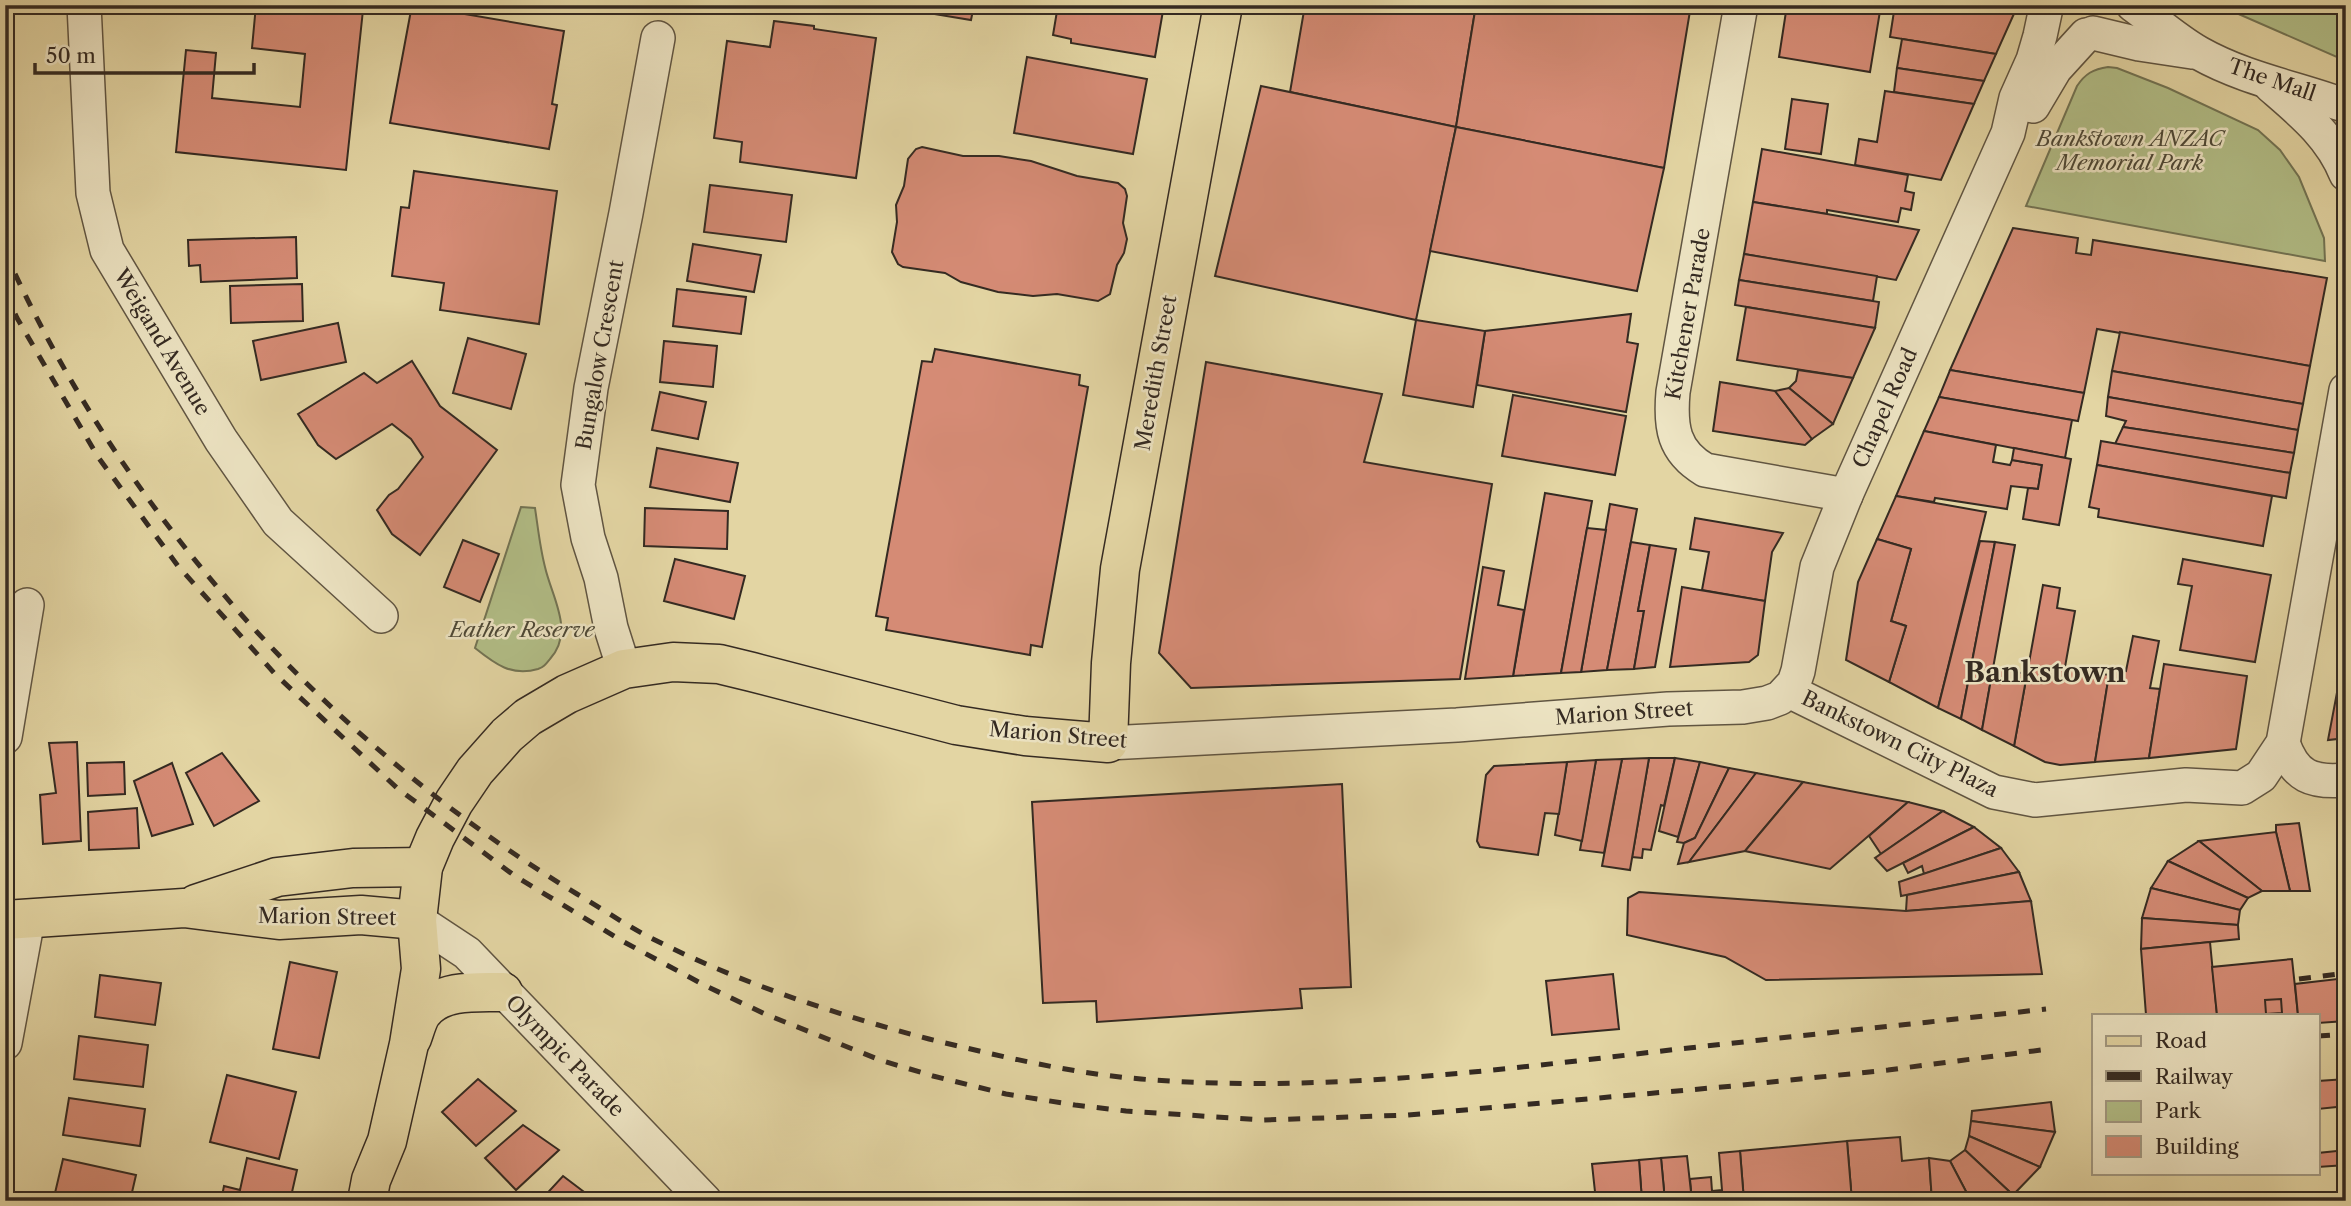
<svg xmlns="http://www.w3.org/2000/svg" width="2351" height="1206" font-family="'Libre Caslon Text',serif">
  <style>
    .green { fill: #b2be87; stroke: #737454; stroke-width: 2 }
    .building { fill: #d58b75; stroke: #342a22; stroke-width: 2 }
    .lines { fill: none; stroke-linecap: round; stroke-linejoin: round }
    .minor-casing { stroke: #605542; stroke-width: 36 }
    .major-casing { stroke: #342a22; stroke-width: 41 }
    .minor { stroke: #ede4c3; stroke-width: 33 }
    .major { stroke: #e3d5a3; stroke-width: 38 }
    .rail { stroke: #342a22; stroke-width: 5; stroke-dasharray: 12 12; stroke-linecap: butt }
    .labels { text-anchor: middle; stroke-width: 5; stroke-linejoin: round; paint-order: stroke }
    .street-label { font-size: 21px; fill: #342a22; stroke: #ede4c3 }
    .park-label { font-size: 21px; font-style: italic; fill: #4d4836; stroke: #ede4c3 }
    .district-label { font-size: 28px; font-weight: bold; fill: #342a22; stroke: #ede4c3 }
  </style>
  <rect width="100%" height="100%" fill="#e3d5a3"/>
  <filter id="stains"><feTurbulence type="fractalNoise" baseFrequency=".00286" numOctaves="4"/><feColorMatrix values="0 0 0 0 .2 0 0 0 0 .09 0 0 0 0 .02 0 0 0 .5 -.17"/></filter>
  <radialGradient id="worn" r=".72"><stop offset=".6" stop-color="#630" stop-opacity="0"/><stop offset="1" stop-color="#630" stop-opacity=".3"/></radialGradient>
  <g class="green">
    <polygon points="2218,5 2346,5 2346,61"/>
    <path d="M2108 67 2117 68 2168 88 2258 130 2280 150 2299 177 2324 238 2325 261 2026 206 2077 86C2085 74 2093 69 2108 67Z"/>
    <path d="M521 507 535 508C538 528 540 548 545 567 552 598 575 631 550 659 546 664 544 667 538 669 512 677 495 664 475 648Z"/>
  </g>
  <g class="building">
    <polygon points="256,5 315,5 363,10 346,170 176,152 186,50 216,53 212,98 300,107 305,54 252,48"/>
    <polygon points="412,5 564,31 552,104 557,105 549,149 390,123"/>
    <polygon points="929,5 974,5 971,20 928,13"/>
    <polygon points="1058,5 1164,5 1155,57 1071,43 1071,39 1053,35"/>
    <polygon points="1305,5 1476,5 1456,127 1290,92"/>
    <polygon points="1476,5 1691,5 1664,168 1456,127"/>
    <polygon points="1787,5 1881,5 1870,72 1779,57"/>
    <polygon points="1895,5 2011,5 2017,7 1996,54 1890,37"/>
    <polygon points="774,21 814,26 814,29 876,38 856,178 740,162 742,142 714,138 727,41 770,47"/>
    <polygon points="1902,39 1996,54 1984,81 1897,68"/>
    <polygon points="1027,57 1147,79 1133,154 1014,133"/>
    <polygon points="1897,68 1984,81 1974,104 1894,92"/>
    <polygon points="1261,86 1456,127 1416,320 1215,276"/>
    <polygon points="1885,91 1974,104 1941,180 1855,165 1859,139 1877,142"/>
    <polygon points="1792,99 1828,104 1821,154 1785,149"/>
    <polygon points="1456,127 1664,168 1637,291 1430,251"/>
    <polygon points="922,147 963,156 999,156 1031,161 1077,176 1118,183 1125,189 1127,196 1123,223 1127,239 1124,253 1117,265 1110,294 1098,301 1057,294 1033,296 998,292 961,282 945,273 903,267 898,264 892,252 897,222 896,205 904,186 908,159 916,149"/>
    <polygon points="1762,149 1908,175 1905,191 1914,193 1911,210 1901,208 1898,222 1827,210 1827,214 1753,202"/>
    <polygon points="414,171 557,191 539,324 440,310 444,283 392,276 401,207 409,208"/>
    <polygon points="710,185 792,195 786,242 704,232"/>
    <polygon points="1753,202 1827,214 1919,230 1896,280 1744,254"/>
    <polygon points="2013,228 2078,238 2076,253 2091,255 2093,240 2327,278 2310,366 2097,329 2084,393 1950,370"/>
    <polygon points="296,237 297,278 201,282 200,265 189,266 188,240"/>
    <polygon points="693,244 761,255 754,292 687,281"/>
    <polygon points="1744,254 1877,276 1873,301 1739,280"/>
    <polygon points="1739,280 1879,302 1875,328 1735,305"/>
    <polygon points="302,284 303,321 231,323 230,286"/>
    <polygon points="677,289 746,297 741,334 673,326"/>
    <polygon points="1746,307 1875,328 1853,378 1737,360"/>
    <polygon points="1631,314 1627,342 1638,344 1626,412 1477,385 1485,331"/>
    <polygon points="1416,320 1485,331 1473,407 1403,395"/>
    <polygon points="338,323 346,362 261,380 253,341"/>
    <polygon points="2120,332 2310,366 2303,404 2112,371"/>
    <polygon points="468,338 526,354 511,409 453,393"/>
    <polygon points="664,341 717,346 713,387 660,382"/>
    <polygon points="935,349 1080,375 1079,385 1088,387 1042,647 1031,645 1030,655 886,630 888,618 876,616 922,361 932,362"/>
    <polygon points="412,361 440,406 497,450 420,555 392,534 377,510 389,495 398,489 423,457 411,439 392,424 336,459 318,445 298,414 364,373 377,383"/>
    <polygon points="1206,362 1382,394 1364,462 1492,484 1460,679 1191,688 1159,653"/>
    <polygon points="1798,370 1853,378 1833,424 1789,388 1796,381"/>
    <polygon points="1950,370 2084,393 2078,421 1939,397"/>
    <polygon points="2112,371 2303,404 2298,430 2108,397"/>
    <polygon points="1720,382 1775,391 1812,439 1805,445 1713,431"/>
    <polygon points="1789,388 1833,424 1812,439 1775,391"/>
    <polygon points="660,392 706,402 698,439 652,430"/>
    <polygon points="1513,395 1626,416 1615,475 1502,456"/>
    <polygon points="1939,397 2072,420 2065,458 1924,431"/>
    <polygon points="2108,397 2298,430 2294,453 2123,427 2126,421 2106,416"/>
    <polygon points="2123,427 2294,453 2290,473 2115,444"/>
    <polygon points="1924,431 1996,445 1993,462 2010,465 2012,460 2042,465 2038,489 2011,486 2007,509 1935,498 1934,502 1896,496"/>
    <polygon points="2101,441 2290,473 2286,498 2097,465"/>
    <polygon points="657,448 738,463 730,502 650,487"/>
    <polygon points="2014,448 2071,459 2059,525 2023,519 2028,488 2038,489 2042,465 2012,460"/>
    <polygon points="2097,465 2272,496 2263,546 2098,517 2099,509 2089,507"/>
    <polygon points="1545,493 1592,501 1561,673 1513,676"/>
    <polygon points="1896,496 1986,512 1938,708 1889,682 1906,626 1891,621 1911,549 1877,539"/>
    <polygon points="1610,504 1637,509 1607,670 1581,672"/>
    <polygon points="645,508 728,511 727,549 644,546"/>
    <polygon points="1695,518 1783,533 1772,552 1765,601 1702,590 1709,552 1690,549"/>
    <polygon points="1587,528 1606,530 1581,672 1561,673"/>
    <polygon points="1877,539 1911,549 1891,621 1906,626 1889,682 1846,660 1858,582"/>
    <polygon points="463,540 499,554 480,602 444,587"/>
    <polygon points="1980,541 1995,542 1961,719 1938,708"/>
    <polygon points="1631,542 1650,545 1638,611 1644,611 1634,669 1607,670"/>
    <polygon points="1995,542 2015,545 1982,730 1961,719"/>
    <polygon points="1650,545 1676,549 1655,667 1634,669 1644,611 1638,611"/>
    <polygon points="675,559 745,576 734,619 664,601"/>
    <polygon points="2183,559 2271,575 2255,662 2180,650 2192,586 2178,584"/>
    <polygon points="1483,567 1504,571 1498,605 1524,610 1513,676 1465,679"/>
    <polygon points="2043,585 2060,588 2057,608 2075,611 2065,667 2109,675 2095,762 2060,765 2045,762 2014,746"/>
    <polygon points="1682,587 1765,601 1758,655 1749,662 1670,667"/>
    <polygon points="2133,636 2159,641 2150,688 2160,689 2149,758 2095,762 2110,668 2126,671"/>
    <polygon points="2346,645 2346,738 2328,740"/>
    <polygon points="2164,664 2247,676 2236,749 2149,758"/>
    <polygon points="1993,668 2027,674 2014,746 1982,730"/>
    <polygon points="77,742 81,841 43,844 40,795 56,793 49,743"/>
    <polygon points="222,753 259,801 214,826 186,773"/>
    <polygon points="1649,758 1675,758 1664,806 1661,805 1651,850 1643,849 1642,858 1632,857"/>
    <polygon points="1649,758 1630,870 1602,866 1622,759"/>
    <polygon points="1675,758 1700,762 1678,837 1659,831"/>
    <polygon points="1622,759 1604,853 1580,850 1596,760"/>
    <polygon points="1596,760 1582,841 1555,835 1567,762"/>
    <polygon points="124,762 125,794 88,796 87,763"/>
    <polygon points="1567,762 1559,814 1545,813 1538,855 1480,847 1477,841 1486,775 1494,766"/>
    <polygon points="1700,762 1729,768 1695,838 1684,843 1677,842"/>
    <polygon points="172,763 193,824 152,836 134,781"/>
    <polygon points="1729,768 1756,773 1689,862 1678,864 1684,843 1695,838"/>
    <polygon points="1756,773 1803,782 1745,851 1689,862"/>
    <polygon points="1803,782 1908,802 1830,869 1745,851"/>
    <polygon points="1342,784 1351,987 1300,989 1302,1008 1097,1022 1096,1001 1043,1003 1032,802"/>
    <polygon points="1908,802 1943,811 1881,854 1869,836"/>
    <polygon points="137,808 139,848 89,850 88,812"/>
    <polygon points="1943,811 1974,827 1887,871 1875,858"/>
    <polygon points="2299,823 2310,891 2290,891 2276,832 2276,825"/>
    <polygon points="1974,827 2001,848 1924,874 1922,866 1908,873 1903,863"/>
    <polygon points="2276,832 2290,891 2262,891 2199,841"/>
    <polygon points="2199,841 2262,891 2248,898 2168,861"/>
    <polygon points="2001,848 2019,872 1901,896 1899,882"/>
    <polygon points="2168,861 2248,898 2240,910 2151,888"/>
    <polygon points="2019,872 2031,901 1906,911 1907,895"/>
    <polygon points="2151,888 2240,910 2238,925 2142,918"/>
    <polygon points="1639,892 1906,911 2031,901 2042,974 1766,980 1725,957 1627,935 1628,898"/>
    <polygon points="2142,918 2238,925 2239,939 2141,949"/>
    <polygon points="2210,942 2217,1015 2146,1015 2141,949"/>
    <polygon points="2292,959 2298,1015 2217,1015 2212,967"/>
    <polygon points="290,962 337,972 319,1058 273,1049"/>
    <polygon points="1613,974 1619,1029 1552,1035 1546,981"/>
    <polygon points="100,975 161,983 155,1025 95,1017"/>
    <polygon points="2346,978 2346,1021 2318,1023 2318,1015 2298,1015 2295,984"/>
    <polygon points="2281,999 2282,1013 2266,1014 2265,1000"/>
    <polygon points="79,1036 148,1045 143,1087 74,1079"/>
    <polygon points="227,1075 296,1092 279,1159 210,1142"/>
    <polygon points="478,1079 516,1111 476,1146 442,1112"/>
    <polygon points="2346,1079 2346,1106 2318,1109 2318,1081"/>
    <polygon points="69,1098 145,1109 140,1146 63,1135"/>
    <polygon points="2051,1102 2055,1132 1971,1121 1972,1111"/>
    <polygon points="1971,1121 2055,1132 2040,1167 1969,1136"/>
    <polygon points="523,1125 559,1150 516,1190 485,1158"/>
    <polygon points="1969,1136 2040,1167 2013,1195 1965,1150"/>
    <polygon points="1900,1137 1902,1161 1929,1158 1932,1201 1852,1201 1847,1141"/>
    <polygon points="1847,1141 1852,1201 1744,1201 1740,1151"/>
    <polygon points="1965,1150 2013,1195 2000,1201 1971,1201 1950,1161"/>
    <polygon points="2346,1150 2346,1165 2318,1167 2318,1153"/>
    <polygon points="1740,1151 1744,1201 1692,1201 1690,1179 1711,1177 1712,1191 1722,1190 1719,1153"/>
    <polygon points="1687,1156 1692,1201 1665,1201 1661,1158"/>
    <polygon points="247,1158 297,1170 290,1201 221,1201 224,1186 240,1190"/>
    <polygon points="1661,1158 1665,1201 1642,1201 1639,1160"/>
    <polygon points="1929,1158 1950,1161 1971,1201 1932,1201"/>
    <polygon points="63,1159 136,1175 130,1201 89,1201 55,1193"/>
    <polygon points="1639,1160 1642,1201 1596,1201 1592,1164"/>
    <polygon points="563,1176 596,1201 540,1201"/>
  </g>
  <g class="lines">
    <defs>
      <g id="minor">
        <polyline points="84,5 93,193 107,250 221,440 278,522 381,616"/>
        <path d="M1741 5 1673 392C1670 427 1673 451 1705 470L1846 495"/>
        <path d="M2133 5C2155 21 2176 40 2199 53 2245 79 2297 88 2346 106"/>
        <polyline points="2093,33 2139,44 2192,52"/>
        <path d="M2271 86C2301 112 2331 136 2346 174"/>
        <polyline points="2033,106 2055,69 2086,35"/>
        <polyline points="624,669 611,628 601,578 588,538 578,485 591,388 626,213 658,38"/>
        <polyline points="1789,691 1994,792 2035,800 2186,785 2242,788 2261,776 2283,743 2346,390"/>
        <polyline points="5,737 27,605"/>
        <polyline points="1108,743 1457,725 1668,709 1743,707 1767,703 1780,698 1794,683 1798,671 1817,567 1846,495 2008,133 2016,98 2033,60 2040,36 2046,8"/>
        <path d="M2283 743C2295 777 2312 783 2346 780"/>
        <polyline points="417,920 467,953 705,1201"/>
        <polyline points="5,1043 28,919"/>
      </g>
      <g id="major">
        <polyline points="196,904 277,877 353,868 423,867"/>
        <polyline points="5,920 184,908 279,920 361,915 417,920"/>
        <path d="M412 1038C415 1030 418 1018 423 1012 441 989 477 992 503 992"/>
        <polyline points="367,1201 371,1180 387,1141 409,1044 421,969 417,920 423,867 435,838 454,802 475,771 507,735 528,717 567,694 624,669 673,662 719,664 752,672 956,725 1025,736 1108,743 1111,663 1120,569 1223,5"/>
      </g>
    </defs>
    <use href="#minor" class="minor-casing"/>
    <use href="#major" class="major-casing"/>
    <use href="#minor" class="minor"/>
    <use href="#major" class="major"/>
    <g class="rail">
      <path d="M5 252C124 517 329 744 577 894 601 908 624 924 649 937 737 982 834 1014 929 1039 999 1056 1069 1073 1141 1079 1311 1093 1484 1072 1653 1052 1784 1037 1915 1024 2046 1009"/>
      <polyline points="5,292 17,318 98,457 178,566 276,675 397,788 515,876 624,942 706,986 765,1014 880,1060 933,1076 1006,1094 1075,1105 1126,1111 1263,1120 1408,1115 1733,1086 1888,1070 2041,1050"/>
      <polyline points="2299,979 2346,973"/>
      <polyline points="2318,1036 2346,1034"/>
    </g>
  </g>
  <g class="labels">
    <g class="street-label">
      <text transform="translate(2272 80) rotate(19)" y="7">The Mall</text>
      <text transform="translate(1688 314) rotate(-80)" y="7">Kitchener Parade</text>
      <text transform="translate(162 342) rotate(59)" y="7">Weigand Avenue</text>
      <text transform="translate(600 355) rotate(-80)" y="7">Bungalow Crescent</text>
      <text transform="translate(1156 373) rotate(-80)" y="7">Meredith Street</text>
      <text transform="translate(1885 408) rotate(-66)" y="7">Chapel Road</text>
      <text transform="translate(1624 713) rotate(-4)" y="7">Marion Street</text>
      <text transform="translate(1058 735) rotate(5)" y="7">Marion Street</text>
      <text transform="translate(1900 744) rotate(26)" y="7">Bankstown City Plaza</text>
      <text transform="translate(327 917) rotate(1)" y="7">Marion Street</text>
      <text transform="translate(565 1056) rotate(46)" y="7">Olympic Parade</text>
    </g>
    <g class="park-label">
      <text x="2130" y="146">Bankstown ANZAC<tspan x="2130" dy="24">Memorial Park</tspan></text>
      <text x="522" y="637">Eather Reserve</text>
    </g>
    <g class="district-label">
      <text x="2045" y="682">Bankstown</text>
    </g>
  </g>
  <rect width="2351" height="1206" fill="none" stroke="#e3d5a3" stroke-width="28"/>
  <rect x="7" y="7" width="2337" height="1192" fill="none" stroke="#342a22" stroke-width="3.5"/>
  <rect x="14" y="14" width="2323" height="1178" fill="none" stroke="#342a22" stroke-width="2"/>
  <rect x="2092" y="1014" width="228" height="161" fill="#ede4c3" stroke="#a39a83" stroke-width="2"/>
  <rect x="2106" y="1036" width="35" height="10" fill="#e3d5a3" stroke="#a39a83" stroke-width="2"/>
  <text x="2155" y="1048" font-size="21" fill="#342a22">Road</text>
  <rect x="2106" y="1071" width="35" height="10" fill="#342a22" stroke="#a39a83" stroke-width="2"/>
  <text x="2155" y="1084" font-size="21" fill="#342a22">Railway</text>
  <rect x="2106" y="1101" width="35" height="21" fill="#b2be87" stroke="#a39a83" stroke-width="2"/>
  <text x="2155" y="1118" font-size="21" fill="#342a22">Park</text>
  <rect x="2106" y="1136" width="35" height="21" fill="#d58b75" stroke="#a39a83" stroke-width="2"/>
  <text x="2155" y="1154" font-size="21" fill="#342a22">Building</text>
  <path d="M35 63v10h219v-10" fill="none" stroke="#342a22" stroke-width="3.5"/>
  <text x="46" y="63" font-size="21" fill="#342a22" stroke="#ede4c3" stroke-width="5" paint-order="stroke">50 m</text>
  <rect width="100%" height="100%" filter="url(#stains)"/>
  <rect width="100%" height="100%" fill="url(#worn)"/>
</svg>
